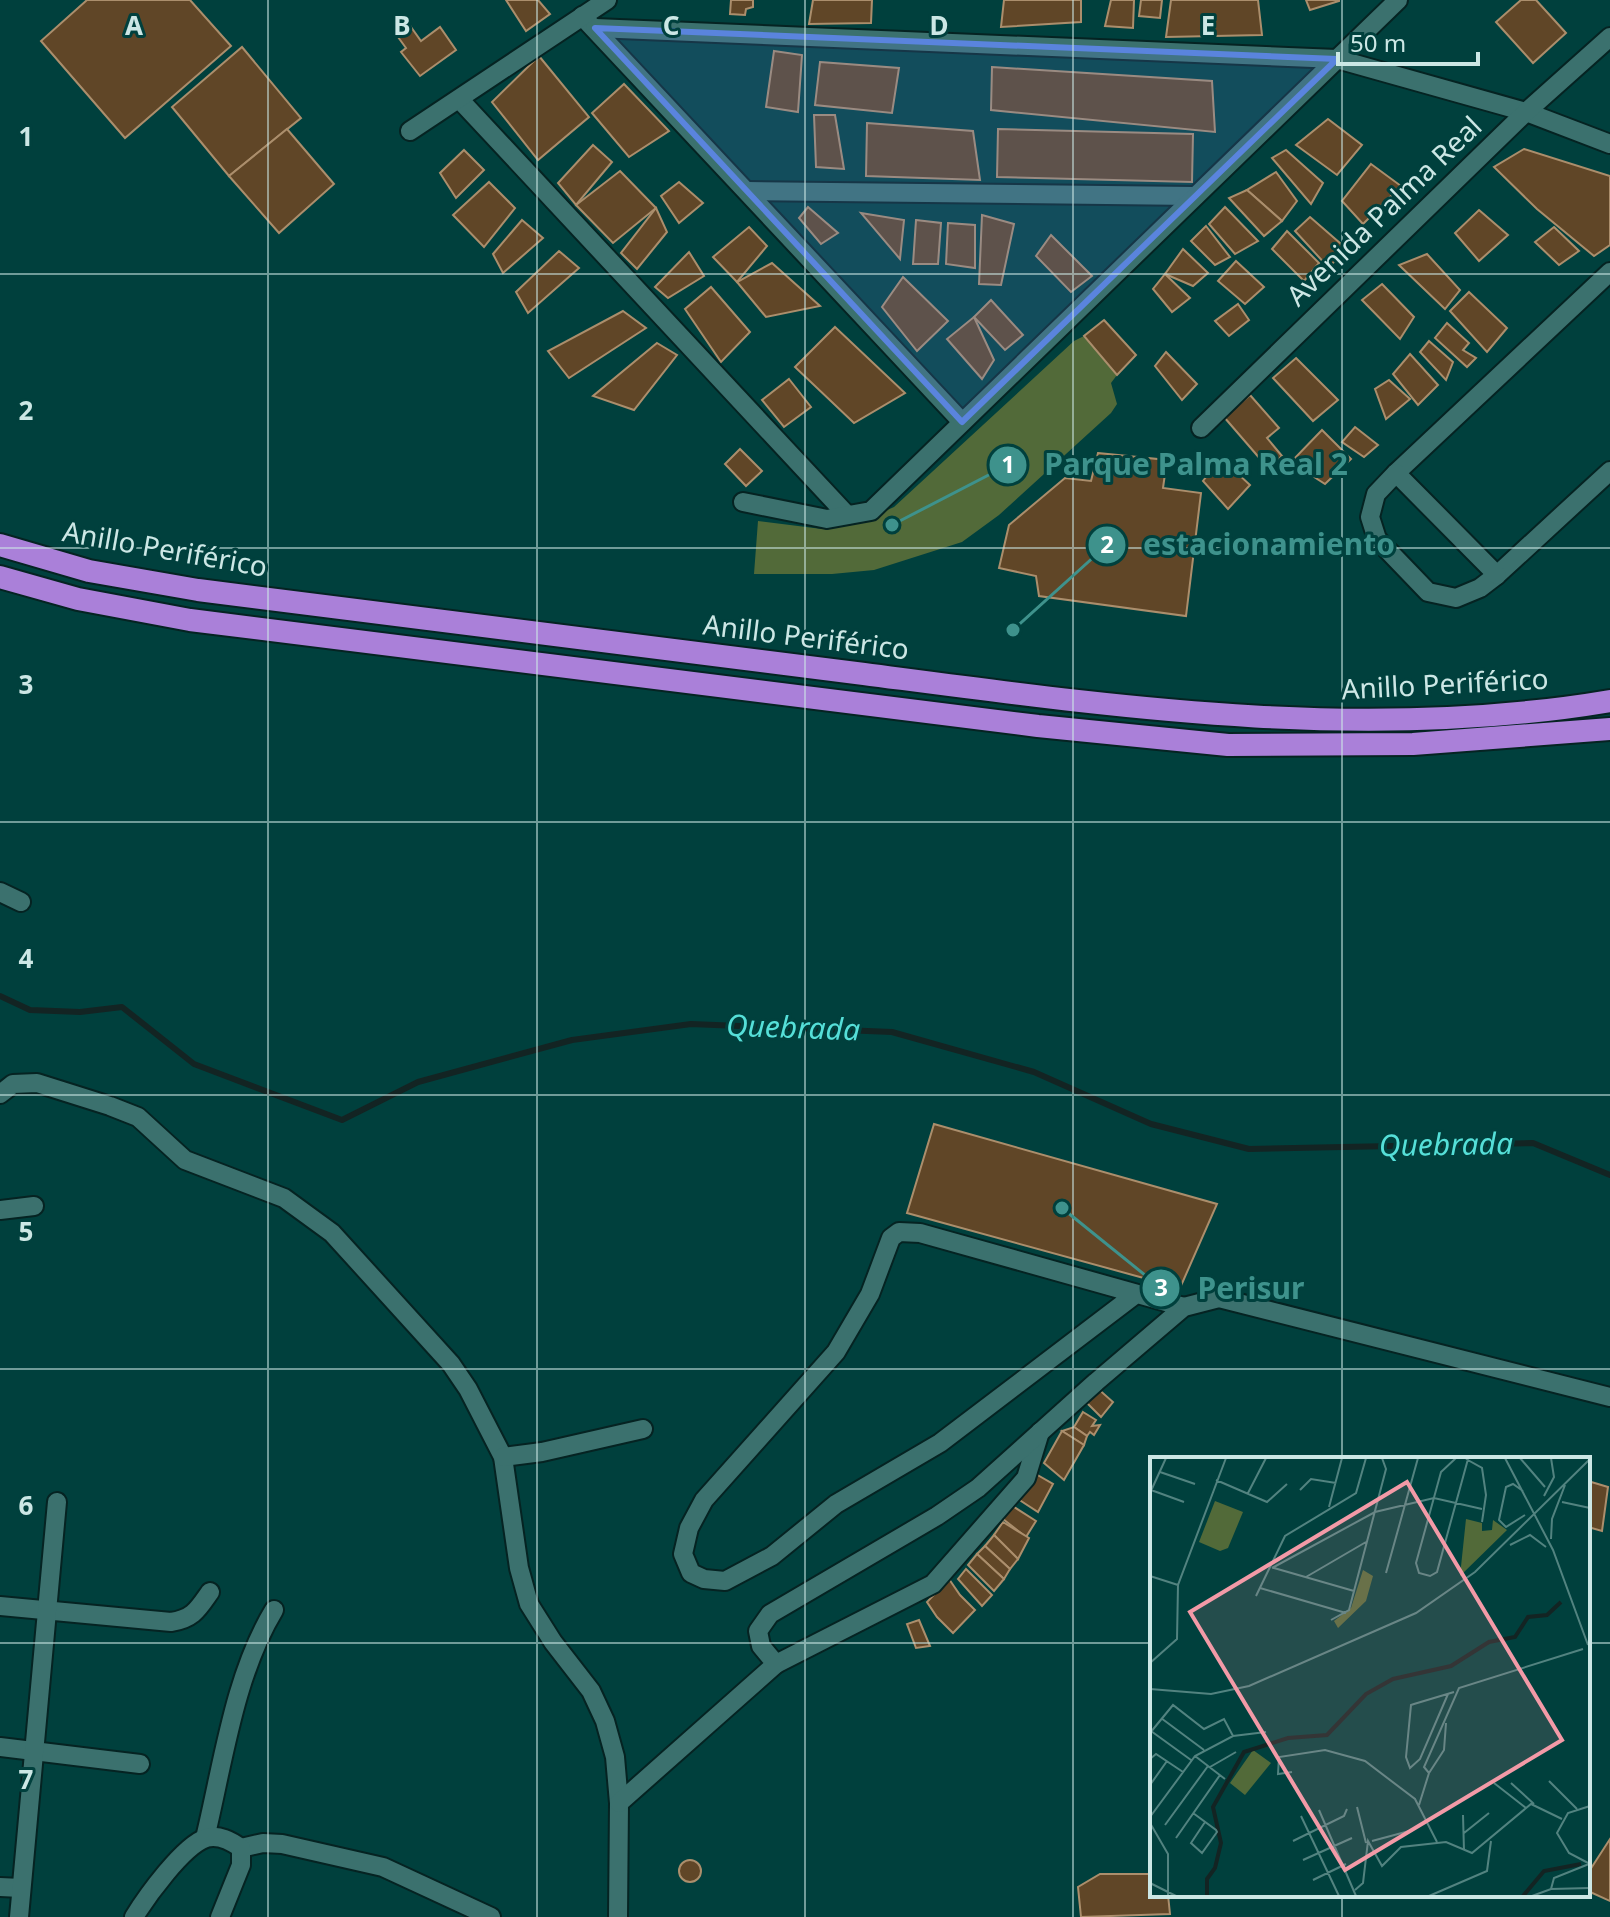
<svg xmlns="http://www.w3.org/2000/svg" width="1610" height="1917" font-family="'Noto Sans',sans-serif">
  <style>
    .green { fill: #526a39 }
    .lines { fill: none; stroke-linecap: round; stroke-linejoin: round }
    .stream { stroke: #132423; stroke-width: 6 }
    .building { fill: #604627; stroke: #ab8e6c; stroke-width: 2 }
    .minor-casing { stroke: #052322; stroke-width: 22 }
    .trunk-casing { stroke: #052322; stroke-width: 26 }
    .minor { stroke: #3b716e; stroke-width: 18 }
    .trunk { stroke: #aa80d9; stroke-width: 22 }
    .marked { fill: #5a84dd; fill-opacity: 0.2; stroke: #5a84dd; stroke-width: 6; stroke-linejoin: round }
    .grid { fill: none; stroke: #cce7e5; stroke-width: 2; stroke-opacity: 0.55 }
    .labels { text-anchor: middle; stroke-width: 6; stroke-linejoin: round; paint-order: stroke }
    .street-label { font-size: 28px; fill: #cce7e5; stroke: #00403d }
    .water-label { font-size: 30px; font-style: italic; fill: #55dfd8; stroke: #00403d }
    .inset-river { fill: none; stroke: #132423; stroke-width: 4 }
    .inset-road { fill: none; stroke: #528380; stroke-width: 2 }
    .view { fill: #f39aa7; fill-opacity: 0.15; stroke: #f39aa7; stroke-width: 4 }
    .inset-edge { fill: none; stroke: #cce7e5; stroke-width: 4 }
    .grid-label { font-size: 26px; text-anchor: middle; font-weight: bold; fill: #cce7e5; stroke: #00403d; stroke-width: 6; stroke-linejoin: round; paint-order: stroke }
    .leader { fill: none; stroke: #3e928c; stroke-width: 3 }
    .callout-dot { fill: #3e928c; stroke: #00403d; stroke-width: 3 }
    .mark-label { font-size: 24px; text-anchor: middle; font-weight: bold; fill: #fff }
    .callout-label { font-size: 30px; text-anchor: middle; font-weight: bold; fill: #3e928c; stroke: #00403d; stroke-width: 6; stroke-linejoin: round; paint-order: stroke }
  </style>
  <rect width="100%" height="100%" fill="#00403d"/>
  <polygon class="green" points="1084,336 1117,375 1111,383 1117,404 1111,413 999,515 962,542 874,570 832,574 754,574 758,521 822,529 863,521 894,507 1074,341"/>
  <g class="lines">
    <polyline class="stream" points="0,996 30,1010 80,1012 122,1007 194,1064 342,1120 418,1082 572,1040 691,1024 892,1032 1034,1072 1151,1124 1249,1149 1533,1143 1610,1175"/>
  </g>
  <g class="building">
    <polygon points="87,0 190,0 231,46 125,138 41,41"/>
    <polygon points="506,0 538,0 550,14 526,31"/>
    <polygon points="731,0 753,0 753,7 746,9 745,15 730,14"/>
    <polygon points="813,0 872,0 871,23 809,24"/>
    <polygon points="1004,0 1081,0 1081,22 1001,27"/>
    <polygon points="1111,0 1134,0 1133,28 1105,26"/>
    <polygon points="1141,0 1162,0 1160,18 1139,16"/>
    <polygon points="1171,0 1258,0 1262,35 1166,37"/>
    <polygon points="1306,0 1339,0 1339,1 1310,10"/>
    <polygon points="1521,0 1536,0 1566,33 1533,63 1496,22"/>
    <polygon points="411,27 421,41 440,27 456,50 420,76 401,52 406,48 398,37"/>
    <polygon points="242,47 301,118 229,176 172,107"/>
    <polygon points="774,51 802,55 798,112 766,107"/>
    <polygon points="539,56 589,117 538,160 492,102"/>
    <polygon points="820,62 899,68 892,113 815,105"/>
    <polygon points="992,67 1212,81 1215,132 991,110"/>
    <polygon points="624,84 669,131 629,157 592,113"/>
    <polygon points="814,115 835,115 844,169 816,167"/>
    <polygon points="1328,119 1362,145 1337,175 1296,145"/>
    <polygon points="867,123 973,131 980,180 866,176"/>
    <polygon points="287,129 334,184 279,233 229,176"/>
    <polygon points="998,129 1193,134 1192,182 997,177"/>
    <polygon points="593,145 612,162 576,205 558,183"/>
    <polygon points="1524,149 1610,176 1610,245 1594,256 1537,209 1494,167"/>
    <polygon points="464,150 484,170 456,198 440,173"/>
    <polygon points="1286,150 1323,183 1311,204 1272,158"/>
    <polygon points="1371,164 1401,186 1363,224 1342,201"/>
    <polygon points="620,171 656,208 613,243 576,205"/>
    <polygon points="1276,172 1297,201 1282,221 1247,190"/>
    <polygon points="489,182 515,208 484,247 453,215"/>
    <polygon points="679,182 703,203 679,223 661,196"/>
    <polygon points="1247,190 1282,221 1264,236 1229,198"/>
    <polygon points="808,207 838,233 821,244 799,218"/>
    <polygon points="1225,207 1258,241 1235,254 1209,224"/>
    <polygon points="656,208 667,232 637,269 621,253"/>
    <polygon points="1479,210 1508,235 1479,261 1455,233"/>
    <polygon points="861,213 904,220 900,259"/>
    <polygon points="982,215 1014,224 1001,285 979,284"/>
    <polygon points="1310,217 1348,250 1328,267 1295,231"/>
    <polygon points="522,220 543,238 503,273 493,254"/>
    <polygon points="916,220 941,223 938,264 913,264"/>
    <polygon points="948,223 975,225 975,268 946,264"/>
    <polygon points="1206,226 1230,257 1215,265 1191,241"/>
    <polygon points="749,227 767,246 737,282 713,257"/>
    <polygon points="1554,227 1579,251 1559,265 1535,242"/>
    <polygon points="1287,231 1319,263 1304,281 1272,249"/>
    <polygon points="1051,235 1092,276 1071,292 1036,256"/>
    <polygon points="1183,249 1208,273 1193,286 1165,274"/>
    <polygon points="559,251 579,268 528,313 516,292"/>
    <polygon points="689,252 704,276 668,298 655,287"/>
    <polygon points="1427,254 1460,290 1445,309 1399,265"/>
    <polygon points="1236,261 1264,287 1245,304 1218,281"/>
    <polygon points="772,263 820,306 766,317 737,282"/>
    <polygon points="1165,274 1190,298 1172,312 1153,289"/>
    <polygon points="903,277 948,321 917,351 882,307"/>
    <polygon points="1382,284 1414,317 1400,339 1362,300"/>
    <polygon points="711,287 750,332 721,362 685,309"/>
    <polygon points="1469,292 1507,328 1487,352 1450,311"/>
    <polygon points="991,300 1023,335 1005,350 974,317"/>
    <polygon points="1238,304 1249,320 1229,336 1215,321"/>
    <polygon points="623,311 646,328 569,378 548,351"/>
    <polygon points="974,317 994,360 982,379 947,339"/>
    <polygon points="1104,320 1136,355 1117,375 1084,336"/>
    <polygon points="1447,323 1469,343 1463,350 1476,358 1467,367 1435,338"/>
    <polygon points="835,327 905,393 854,423 795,367"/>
    <polygon points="1429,341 1453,362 1446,380 1420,352"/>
    <polygon points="657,343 677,355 634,410 593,396"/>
    <polygon points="1166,352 1197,384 1182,400 1155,366"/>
    <polygon points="1410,354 1438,385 1418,405 1393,374"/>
    <polygon points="1296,358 1338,400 1313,421 1273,378"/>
    <polygon points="789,379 811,407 784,427 762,400"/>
    <polygon points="1389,380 1410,399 1386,419 1375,389"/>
    <polygon points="1250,395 1279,428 1267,438 1282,456 1268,468 1224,417"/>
    <polygon points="1355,427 1378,445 1364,457 1342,442"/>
    <polygon points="1322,430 1351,459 1325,484 1291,462"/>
    <polygon points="740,449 762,471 746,486 725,464"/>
    <polygon points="1098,453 1167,460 1163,488 1201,493 1186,616 1039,596 1036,576 999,568 1009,525 1065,478 1091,481"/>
    <polygon points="1221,458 1250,485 1228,509 1203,481"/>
    <polygon points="934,1124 1217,1204 1180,1288 907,1213"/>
    <polygon points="1096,1387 1113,1402 1101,1417 1083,1399"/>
    <polygon points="1083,1412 1096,1420 1092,1426 1100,1425 1094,1435 1090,1432 1087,1436 1074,1427"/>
    <polygon points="1074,1427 1087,1436 1084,1445 1062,1431"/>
    <polygon points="1062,1431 1084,1445 1064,1480 1044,1463"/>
    <polygon points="1034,1473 1053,1484 1038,1512 1018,1499"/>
    <polygon points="1588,1481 1608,1487 1602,1531 1588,1527"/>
    <polygon points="1011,1505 1036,1521 1026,1537 1003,1519"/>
    <polygon points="1003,1522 1029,1538 1018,1559 994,1535"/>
    <polygon points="994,1535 1018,1559 1010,1569 985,1546"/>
    <polygon points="985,1546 1010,1569 1004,1579 977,1554"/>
    <polygon points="977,1554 1004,1579 994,1591 968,1565"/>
    <polygon points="966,1569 992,1595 982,1606 958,1579"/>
    <polygon points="949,1579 960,1595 975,1610 953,1633 937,1617 927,1602"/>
    <polygon points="919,1620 930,1646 916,1648 907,1624"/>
    <polygon points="1610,1839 1610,1901 1588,1891 1588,1873"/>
    <circle cx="690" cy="1871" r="11"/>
    <polygon points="1100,1874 1152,1874 1152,1895 1168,1895 1170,1914 1081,1917 1078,1887"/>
  </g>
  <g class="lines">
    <defs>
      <g id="minor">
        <polyline points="582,16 962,422"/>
        <polyline points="595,28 1337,59 1526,112 1610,144"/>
        <polyline points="460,100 847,515"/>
        <polyline points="410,131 607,0"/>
        <polyline points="747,191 1195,196"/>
        <polyline points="1610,272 1396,473 1376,494 1370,517 1377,539 1428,592 1456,598 1480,588 1497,575 1610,471"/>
        <polyline points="1201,428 1526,112 1610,37"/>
        <polyline points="1396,473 1497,575"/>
        <polyline points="743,502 827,519 871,511 1398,0"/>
        <polyline points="0,892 21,902"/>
        <polyline points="0,1094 13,1084 37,1083 110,1106 138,1117 185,1160 284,1198 332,1233 451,1364 468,1389 503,1457 519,1568 529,1604 553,1642 591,1691 605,1721 615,1757 619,1803 618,1917"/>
        <polyline points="0,1210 34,1206"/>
        <polyline points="1136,1294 940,1443 836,1504 772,1556 725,1581 704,1579 691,1573 683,1554 689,1528 704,1500 836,1352 870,1294 891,1238 899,1232 920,1233 1184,1307"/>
        <polyline points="503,1457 542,1452 643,1429"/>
        <path d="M0 1606 171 1622C193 1619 198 1609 210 1592"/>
        <polyline points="776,1664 933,1584 1026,1478 1040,1432"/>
        <polyline points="0,1747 140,1764"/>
        <polyline points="619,1803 776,1664 761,1646 758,1631 770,1614 937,1516 978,1488 1096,1382 1184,1307 1219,1298 1610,1397"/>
        <path d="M205 1838C223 1764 234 1676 274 1610"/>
        <polyline points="241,1848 263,1843 282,1844 383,1867 491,1917"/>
        <polyline points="0,1887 21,1888"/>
        <polyline points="19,1917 57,1502"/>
        <path d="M134 1917C147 1896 183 1846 206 1838 219 1834 231 1841 241 1848V1865L220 1917"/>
      </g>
      <g id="trunk">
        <path d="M0 545 89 571 198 590C420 618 642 646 864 674 1110 706 1362 743 1610 701"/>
        <polyline points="0,577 78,599 190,620 1038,726 1228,745 1413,744 1610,729"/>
      </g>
    </defs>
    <use href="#minor" class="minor-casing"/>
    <use href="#trunk" class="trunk-casing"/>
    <use href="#minor" class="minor"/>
    <use href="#trunk" class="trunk"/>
  </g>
  <path class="marked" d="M595 28 1337 59 962 422Z"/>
  <path class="grid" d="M268 0V1917M537 0V1917M805 0V1917M1073 0V1917M1342 0V1459M0 274H1610M0 548H1610M0 822H1610M0 1095H1610M0 1369H1610M0 1643H1152M1588 1643H1610M1342 1895V1917"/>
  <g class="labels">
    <g class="street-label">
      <text transform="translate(1384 211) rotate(-44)" y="10">Avenida Palma Real</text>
      <text transform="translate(165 549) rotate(10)" y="10">Anillo Periférico</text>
      <text transform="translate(806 637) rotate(7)" y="10">Anillo Periférico</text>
      <text transform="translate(1445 684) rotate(-3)" y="10">Anillo Periférico</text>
    </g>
    <g class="water-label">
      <text transform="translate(793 1028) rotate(2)" y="10">Quebrada</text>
      <text transform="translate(1446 1145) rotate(-1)" y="10">Quebrada</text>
    </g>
  </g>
  <g transform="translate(1150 1457)">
    <rect width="440" height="440" fill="#00403d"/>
    <path d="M65 44 93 55 78 91 70 94 49 85ZM316 62 332 66V74L342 73 343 63 357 73 310 119ZM213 113 223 119 216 144 188 171 184 164 201 151ZM103 293 121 306 95 338 80 326Z" fill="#526a39"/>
    <path class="inset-river" d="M57 439V422L65 411 71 386 63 350 94 295 138 281 177 278 216 237 243 222 301 209 339 185 365 180 378 160 397 158 411 145M373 439 394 414 431 407"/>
    <path class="inset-road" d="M306 1 291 15 266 106 269 116 280 119 287 115 318 2M355 1 403 93 438 188M370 1 395 30M316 2 332 11 336 38 332 65M10 15 45 27M66 23 117 45 137 27M1 33 34 45M150 33 161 22 186 26M373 34 363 27 356 30 349 63 356 70 375 58M0 36 16 1M98 36 116 1M394 39 404 20 401 1M412 45 440 51M179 50 192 1M401 82 402 62 415 28M360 88 380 78 396 90M122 111 225 55 284 41 332 52M124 111 204 134M236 116 268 1M0 119 28 128M156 120 216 85M110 131 196 156M106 139 135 79 206 36 216 1M181 163 199 153 236 12 232 1M0 206 27 182 28 128 76 1M0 232 61 237 99 229 266 156 325 115 440 2M298 237 270 302 260 311 256 300 261 248 264 247 304 235M11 261 54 293M1 274 41 303M0 276 23 248 54 272 74 262 83 279M45 299 75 322M0 302 6 297 33 315M60 310 86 295M142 315 128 317 129 300 175 293 215 304 265 342 287 385M279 316 294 293 296 266M399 324 427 352M344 326 376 351M361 326 384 347M0 328 17 304M269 348 279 316 274 310 309 231 433 192M440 349 418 356 407 376 419 396 440 407M207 350 216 386M169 353 206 439M43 356 66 373 67 375 52 396 41 386 55 365M313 358 314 394M151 359 189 439M0 360 45 299 83 279 116 275M0 366 18 397V439M15 368 58 309M314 376 339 356M26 381 70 318M143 384 194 359 197 352M222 384 263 373M153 403 202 381M163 423 196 407M0 426 26 439M401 432 404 421 439 407M205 433 213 426 218 384 232 409 251 390 296 385 322 396 381 347 412 362M279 439 337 414 341 384M382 439 401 432 440 431"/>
    <path class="view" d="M257 25 412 283 195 413 40 155Z"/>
    <rect width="440" height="440" class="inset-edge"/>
  </g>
  <g class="grid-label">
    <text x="134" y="35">A</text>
    <text x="402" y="35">B</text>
    <text x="671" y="35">C</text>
    <text x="939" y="35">D</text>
    <text x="1208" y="35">E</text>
    <text x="26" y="146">1</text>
    <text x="26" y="420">2</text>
    <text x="26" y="694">3</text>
    <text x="26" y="968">4</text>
    <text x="26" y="1241">5</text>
    <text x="26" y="1515">6</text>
    <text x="26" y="1789">7</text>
  </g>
  <path class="leader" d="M892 525L1008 465M1013 630L1107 545M1062 1208L1161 1288"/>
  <g class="callout-dot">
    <circle cx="892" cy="525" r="8"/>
    <circle cx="1013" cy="630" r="8"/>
    <circle cx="1062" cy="1208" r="8"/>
    <circle cx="1008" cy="465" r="20"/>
    <circle cx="1107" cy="545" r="20"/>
    <circle cx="1161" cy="1288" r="20"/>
  </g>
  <g class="mark-label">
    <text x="1008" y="473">1</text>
    <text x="1107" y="553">2</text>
    <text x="1161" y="1296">3</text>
  </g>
  <g class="callout-label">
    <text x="1196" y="475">Parque Palma Real 2</text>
    <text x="1269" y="555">estacionamiento</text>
    <text x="1251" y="1299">Perisur</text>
  </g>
  <path d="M1338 52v12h140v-12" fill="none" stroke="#cce7e5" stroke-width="4"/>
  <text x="1350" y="52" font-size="24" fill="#cce7e5" stroke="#00403d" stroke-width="6" paint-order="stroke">50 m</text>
</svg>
